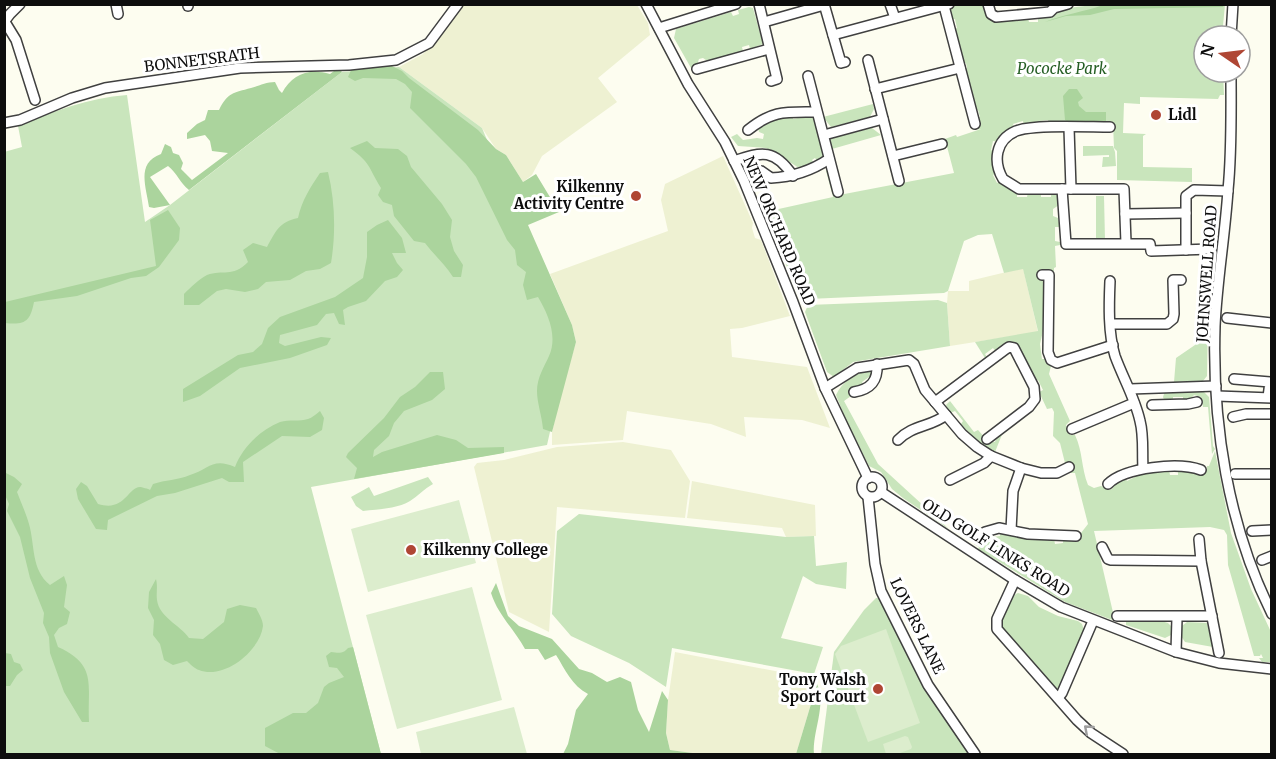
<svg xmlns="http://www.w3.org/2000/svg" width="1276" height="759" font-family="Merriweather,serif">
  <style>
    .farmland { fill: #eef1d2 }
    .green { fill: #c9e5bc }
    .forest { fill: #abd49d }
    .pitch { fill: #dcedcd }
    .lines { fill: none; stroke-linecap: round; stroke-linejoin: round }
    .minor-casing { stroke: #404040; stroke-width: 12 }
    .minor { stroke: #fff; stroke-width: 9 }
    .oneway { stroke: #9e9e9e }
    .poi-dot { fill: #af4634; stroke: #fff; stroke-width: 2 }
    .labels { text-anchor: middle; stroke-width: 6; stroke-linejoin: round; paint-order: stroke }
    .street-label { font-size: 15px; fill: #0d0d0d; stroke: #fff }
    .park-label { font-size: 15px; font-style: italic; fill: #255e24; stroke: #fff }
    .poi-label { font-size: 15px; font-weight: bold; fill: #0d0d0d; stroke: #fff; text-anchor: start }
  </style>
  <rect width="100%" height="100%" fill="#fdfdf0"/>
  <g class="farmland">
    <polygon points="464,5 637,5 648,23 650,35 598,78 617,102 542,156 532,175 523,182 506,155 496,149 482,128 399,67 423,54"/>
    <polygon points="723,156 753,223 752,228 755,238 761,240 790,316 742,328 730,329 732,357 807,367 830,428 802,420 744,417 746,437 711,424 627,411 623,440 552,445 552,432 560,397 576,342 572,325 550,274 668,231 661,200 665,184"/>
    <polygon points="1023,268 1038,332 950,346 947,303 948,291 969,291 969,281"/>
    <polygon points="623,442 671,450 690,481 685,518 557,507 549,632 509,612 474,467 477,463 504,460 557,447"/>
    <polygon points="692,481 815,505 816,536 786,537 782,528 687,518"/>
    <polygon points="675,652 801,676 817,684 796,754 700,754 670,750 666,733 668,700"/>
  </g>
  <g class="green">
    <path d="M953 5H986L988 14 1028 18 1029 22H1038V17L1060 9 1093 5H1225L1222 36H1204V72H1223L1224 95H1220L1218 99 1140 97V104L1124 103 1123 133 1146 134 1143 136V167L1192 168V182L1117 180V151L1114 148 1113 123 1049 125 1048 120 1039 121V125L1024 126 1023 121 1013 124 1014 128 998 142 993 141 991 150 995 152 997 173 993 175 997 183 1001 181 1017 192V197H1027L1028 192H1041V197H1051V192L1059 195V205L1053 209V216L1058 218 1060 227H1055V241L1060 242V245L1055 246 1056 267 1054 268V271H1039V279L1044 282 1046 286 1043 331 1040 344 1042 359H1046L1051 366 1049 374 1070 421 1066 425 1070 435H1075C1083 452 1081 467 1088 485L1094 488 1101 486 1110 490 1113 488 1115 481 1125 477 1127 481 1135 477 1134 473 1169 470 1170 475H1178V470H1195L1199 474 1203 475 1206 472 1207 466H1209L1215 451 1231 533 1251 589 1271 632V662H1262L1259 658H1263L1261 654 1260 656H1254L1228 565 1227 535 1224 530 1210 527 1094 531 1115 621 1065 602 978 549 979 547 974 544H981L985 536 991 533 992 537 1000 536V531L1054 539 1055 544 1063 543V538L1077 542 1081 540V533L1088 524 1075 473H1070L1074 469V465L1070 462 1065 463 1060 443 1053 436 1054 412 1052 408 1047 409 1039 392 1043 390 1038 380 1034 382 1017 346 1014 343H1009L996 352 993 348 985 354 987 357 985 358 975 342 1038 331 1023 269 1004 273 992 234 978 235 964 241 948 291 944 293 808 299 798 295 765 212 833 197 826 171 828 169 834 196 954 173 945 139 956 135 957 137 981 129 973 130V126L976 118 980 117 978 110 974 111 963 70 967 68 966 63 961 64 952 29 957 28 955 19 950 20 947 9Z"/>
    <polygon points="749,7 753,8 763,44 750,49 749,45 742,47 743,51 709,62 703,58 699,59 697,65 691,68 674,38 676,29 731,12 733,16 739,14 738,10"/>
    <path d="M399 67 482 128 571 339 547 445 311 487 381 754H5L4 152 22 147 18 126C54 111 88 98 127 95L145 222 170 205 342 72Z"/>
    <polygon points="873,104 874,109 870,117 831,127 823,117"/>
    <polygon points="793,114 793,119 798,118 797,114 814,117 825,154 818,162 815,158 812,160 814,164 802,170 776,153 766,148 738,146 731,137 737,134 743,140 757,138 763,139 764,134 759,132 758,128 763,122"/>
    <polygon points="872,128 881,135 832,149 829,140 832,138"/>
    <polygon points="1083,146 1113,146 1115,152 1116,166 1102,167 1103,157 1109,157 1109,155 1083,156"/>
    <polygon points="1096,196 1104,196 1105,240 1096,240"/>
    <polygon points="1211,274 1208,315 1207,376 1203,381 1174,382 1176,358 1195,345 1203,332"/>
    <polygon points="938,300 947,303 950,346 853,362 834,377 827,372 805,312 808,305"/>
    <path d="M869 371 872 372 871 379 869 377 862 382 864 386 851 388 849 391 851 396 844 401 878 464 949 529 903 498 892 489 881 472 869 466 846 420 836 395C842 382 855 373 869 371Z"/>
    <polygon points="1187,390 1188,392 1204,392 1209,397 1213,446 1215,449 1212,454 1208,407 1203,407 1201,397 1194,395 1189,401 1183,402 1183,397 1173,397 1173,402 1164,400 1163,397 1165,391"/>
    <path d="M950 401 974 432 978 430 988 441 995 442 997 436 1003 432 995 452C980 447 971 435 961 424L963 421 955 411 950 413 946 405Z"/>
    <path d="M428 477 433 484C424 489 418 496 410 501 397 509 378 509 363 511L356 506 351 497 369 487 374 496Z"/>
    <polygon points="579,514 786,537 814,536 816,566 847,562 846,589 816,584 803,576 781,638 823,647 814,674 672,648 666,687 629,663 571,636 552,614 557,531"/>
    <path d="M1018 593 1028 596 1039 607 1058 616 1078 621 1082 624 1085 633 1058 692 1000 630C1001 618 1007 598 1018 593Z"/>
    <polygon points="876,598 880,598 971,754 821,754 834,652 864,610"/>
    <polygon points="1126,620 1158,620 1168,623 1172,627 1171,635 1165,638 1126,625"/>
    <polygon points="1187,622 1207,623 1213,647 1185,642 1181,636 1182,626"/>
  </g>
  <g class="forest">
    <path d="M1103 5 1224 4V5L1223 7 1114 9 1090 15 1066 16 1045 22C1064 14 1084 12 1103 5Z"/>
    <path d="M390 65 402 71 409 78 478 130 496 149 506 155 523 182 536 174 559 212 528 225 572 325 576 342 552 432 543 429C542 416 537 403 537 391 537 378 544 367 549 356 558 336 548 314 538 297L527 300 523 285 526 272 517 265 515 250 507 240 476 177 466 164 410 108 412 92 405 84 396 79 363 78 355 81 348 77 352 68Z"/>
    <path d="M338 68 342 72 189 190C180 183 177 173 168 166L150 177 170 205 154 208 149 207C146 186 136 163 161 154L165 144 171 147 173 153 179 155 183 163 181 169 192 180 228 153 212 151 210 141 205 135 187 139V133L197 124 205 120 208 110H219C228 92 233 93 251 88 259 86 266 82 275 82L279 90 282 93C292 74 309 68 330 74Z"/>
    <polygon points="1069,89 1077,89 1083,98 1078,102 1079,106 1086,112 1106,112 1106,121 1067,121 1065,120 1063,96"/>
    <path d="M367 141 375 148 398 149 407 156 411 167 442 204 452 220 450 237 454 251 463 265 461 277H453C445 264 434 255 425 243L414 241 394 216 392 205 383 202 378 195 381 188C368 167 371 163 350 148Z"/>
    <path d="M328 172C335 201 336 233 331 263L320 269 306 271 290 280 266 282 258 289 245 292 226 289 217 291 199 305H184V294C191 287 199 279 207 275 223 269 232 278 248 262L243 250 253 243 267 247C276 231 279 222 298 218 302 200 310 188 320 173Z"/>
    <path d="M168 210 180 228 179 240 159 267 146 276 131 278 77 296 34 302C30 322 25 325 5 323V302L156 266 150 220Z"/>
    <polygon points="388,220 402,238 406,253 392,253 397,263 403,270 397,277 385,281 366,301 348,307 343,310 345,325 339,324 334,313 326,314 317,325 280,335 279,343 285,346 321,337 331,338 327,345 290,358 240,368 200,396 183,402 183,389 238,355 253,352 262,344 268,328 280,317 335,297 363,278 367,257 367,232 377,225"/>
    <polygon points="430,372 443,372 445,389 432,400 404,411 394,423 389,436 374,450 373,457 382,452 437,435 456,440 468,448 504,447 504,453 354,479 357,468 346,457 348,453 384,418 400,397 415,387"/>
    <path d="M320 411 324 418 322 430 310 437 282 436 243 462 244 482H229L222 478 175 493 157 496 108 520 107 530 96 529 78 499 76 489 81 482 87 486 98 504C125 512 127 488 140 487 141 487 149 489 150 490L153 484C165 480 178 480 190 475 209 469 213 457 235 467 242 448 260 430 280 422 289 419 300 422 308 419 312 418 316 414 320 411Z"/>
    <path d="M4 472 14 477 22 484 17 492C21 503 26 513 29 524 35 545 31 570 50 585L64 576 67 585 64 607 70 612 67 624 59 628 54 635 58 647C98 665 87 685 89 722H82L64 692 50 653 49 637 43 623 44 613 30 578 20 537 7 511 9 504 5 495Z"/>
    <path d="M156 579C158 587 156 593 157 600 159 617 180 625 189 638L203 639 224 622 227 609 240 605 256 608C259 614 263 620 263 626 260 651 224 680 199 670 195 669 190 664 187 661L173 665 164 660 160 644 153 635 154 620 148 608 149 592Z"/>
    <path d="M496 583 508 616 519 626 552 639 579 669 592 673 607 682 620 677 631 682 638 710 649 732 662 691 668 700 666 733 670 750 700 754H563L568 744 576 710 588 694C572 686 565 669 556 655L545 660 538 649H525C514 629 498 615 491 593Z"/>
    <path d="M353 647 381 754H280L265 746V728L293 713H306L318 703 324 687 329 683 344 677 337 668 329 667 326 656 331 652C339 653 343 654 348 648Z"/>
    <polygon points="5,653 11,654 14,662 20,664 23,670 17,675 10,686 5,686"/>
    <path d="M817 684C827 705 812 732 814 754H796Z"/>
  </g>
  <g class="pitch">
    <polygon points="459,500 476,563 368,592 351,529"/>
    <polygon points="472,587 502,700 397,729 366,615"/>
    <polygon points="886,629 920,723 868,742 835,654 841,646"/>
    <polygon points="514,707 527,754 421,754 416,732"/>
    <polygon points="905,736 908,737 912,747 911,749 897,754 886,754 883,744"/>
  </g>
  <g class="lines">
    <defs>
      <g id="minor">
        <polyline points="116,4 118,14"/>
        <polyline points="188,4 188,6"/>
        <polyline points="646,4 688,84 725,142 744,181 793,302 825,388 868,478"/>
        <polyline points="759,4 777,79 771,81"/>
        <polyline points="824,4 841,63 845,62"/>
        <polyline points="890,4 895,18"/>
        <polyline points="988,4 991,14 996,17 1050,12 1054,8 1068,4"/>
        <polyline points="944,6 975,124"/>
        <polyline points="4,22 10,14 20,4"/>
        <polyline points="5,22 16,40 35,100"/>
        <polyline points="764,22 824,5"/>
        <polyline points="659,28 736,4"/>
        <polyline points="833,35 949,4"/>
        <polyline points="1231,36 1233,4"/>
        <polyline points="868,60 899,181"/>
        <polyline points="697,69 769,49"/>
        <path d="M1231 72C1231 112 1232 151 1228 190 1225 236 1217 281 1215 326 1212 424 1228 526 1272 614"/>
        <polyline points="808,76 838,192"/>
        <polyline points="875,89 960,68"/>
        <polyline points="4,123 20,120 72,98 105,88 240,68 349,65 396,60 429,43 458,4"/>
        <path d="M1110 127C1088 127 1034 124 1016 131 995 140 993 162 1003 179L1019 189H1124L1126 243"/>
        <polyline points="1069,128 1071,189"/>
        <path d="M748 130C773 110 785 112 816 112"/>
        <polyline points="824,135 883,119"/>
        <polyline points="893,156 942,144"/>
        <path d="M734 161C762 151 775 149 793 176"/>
        <path d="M761 171 771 178C792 177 811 171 829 159"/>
        <polyline points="1062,189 1066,244 1150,244 1151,251 1211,249"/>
        <polyline points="1125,214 1186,213"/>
        <polyline points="1186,250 1186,196 1194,190 1228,191"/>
        <polyline points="1042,275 1049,275 1048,352 1051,360 1057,363 1113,345"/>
        <path d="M1110 281C1109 304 1108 333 1115 356 1123 378 1135 398 1140 421 1144 436 1142 452 1143 468"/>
        <polyline points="1227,318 1272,323"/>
        <polyline points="1111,324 1167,324 1173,319 1174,314 1173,280 1181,280"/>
        <polyline points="1234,379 1270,382 1268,397"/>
        <polyline points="825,388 857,368 909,360 914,364 925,390 962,434 977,447 991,456 1021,468 1041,473 1057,473 1069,467"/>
        <polyline points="1130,389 1216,386"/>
        <path d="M854 392C871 389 878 381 877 364"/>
        <polyline points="1217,396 1272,398"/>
        <polyline points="935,402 1006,349 1009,347 1014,348 1034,387 1035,399 1029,407 987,439"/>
        <polyline points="1152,405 1188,404 1197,402"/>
        <polyline points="1233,417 1246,414 1272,414"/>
        <polyline points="1072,429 1134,403"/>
        <path d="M898 440C912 425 931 427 946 415"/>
        <polyline points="1235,474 1272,474"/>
        <circle cx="872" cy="487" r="10"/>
        <polyline points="950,480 984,463 991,456"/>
        <path d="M1108 484C1125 467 1179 462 1201 470"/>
        <polyline points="881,492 1015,580 1061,607 1176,652 1219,663 1272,669"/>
        <polyline points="868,497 875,564 881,591 928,685 975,754"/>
        <polyline points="1011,530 1013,491 1021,468"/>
        <polyline points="1252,531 1272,530"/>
        <polyline points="979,539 985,532 999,528 1028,534 1076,536"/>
        <polyline points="1199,539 1201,561 1219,653"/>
        <polyline points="1102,547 1108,559 1111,560 1201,561"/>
        <polyline points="1262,560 1272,556"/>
        <polyline points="1015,580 997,619 997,629 1077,720 1091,733 1123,754"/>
        <polyline points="1117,616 1212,616"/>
        <polyline points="1176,652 1177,618"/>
        <polyline points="1058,698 1062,693 1093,621"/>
      </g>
    </defs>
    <use href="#minor" class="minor-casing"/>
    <use href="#minor" class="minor"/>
  </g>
  <defs><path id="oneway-chevron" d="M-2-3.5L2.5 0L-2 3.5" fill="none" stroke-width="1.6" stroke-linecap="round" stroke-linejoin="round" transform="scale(1.5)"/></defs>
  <use class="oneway" href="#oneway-chevron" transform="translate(1088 729) rotate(-139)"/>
  <g class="poi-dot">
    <circle cx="1156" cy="115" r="6"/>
    <circle cx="636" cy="196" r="6"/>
    <circle cx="411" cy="550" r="6"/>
    <circle cx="878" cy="689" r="6"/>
  </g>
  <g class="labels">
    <g class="street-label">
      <text transform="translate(202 60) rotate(-7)" y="5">BONNETSRATH</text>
      <text transform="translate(779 231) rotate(67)" y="5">NEW ORCHARD ROAD</text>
      <text transform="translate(1207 274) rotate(-86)" y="5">JOHNSWELL ROAD</text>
      <text transform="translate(996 548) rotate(32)" y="5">OLD GOLF LINKS ROAD</text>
      <text transform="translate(917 626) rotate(64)" y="5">LOVERS LANE</text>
    </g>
    <g class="park-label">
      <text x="1062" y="74">Pococke Park</text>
    </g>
    <g class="poi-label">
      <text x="1168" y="120">Lidl</text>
      <text x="624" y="192" text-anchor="end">Kilkenny<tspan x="624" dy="17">Activity Centre</tspan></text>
      <text x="423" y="555">Kilkenny College</text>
      <text x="866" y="685" text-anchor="end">Tony Walsh<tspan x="866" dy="17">Sport Court</tspan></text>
    </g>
  </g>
  <rect width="1276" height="759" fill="none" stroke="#0d0d0d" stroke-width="12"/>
  <g transform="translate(1222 54) rotate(284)"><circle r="28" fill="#ffffff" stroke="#9e9e9e" stroke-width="1.5"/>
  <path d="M0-4.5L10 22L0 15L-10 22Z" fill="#af4634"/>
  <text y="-9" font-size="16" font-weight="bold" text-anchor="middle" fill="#0d0d0d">N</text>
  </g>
</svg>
